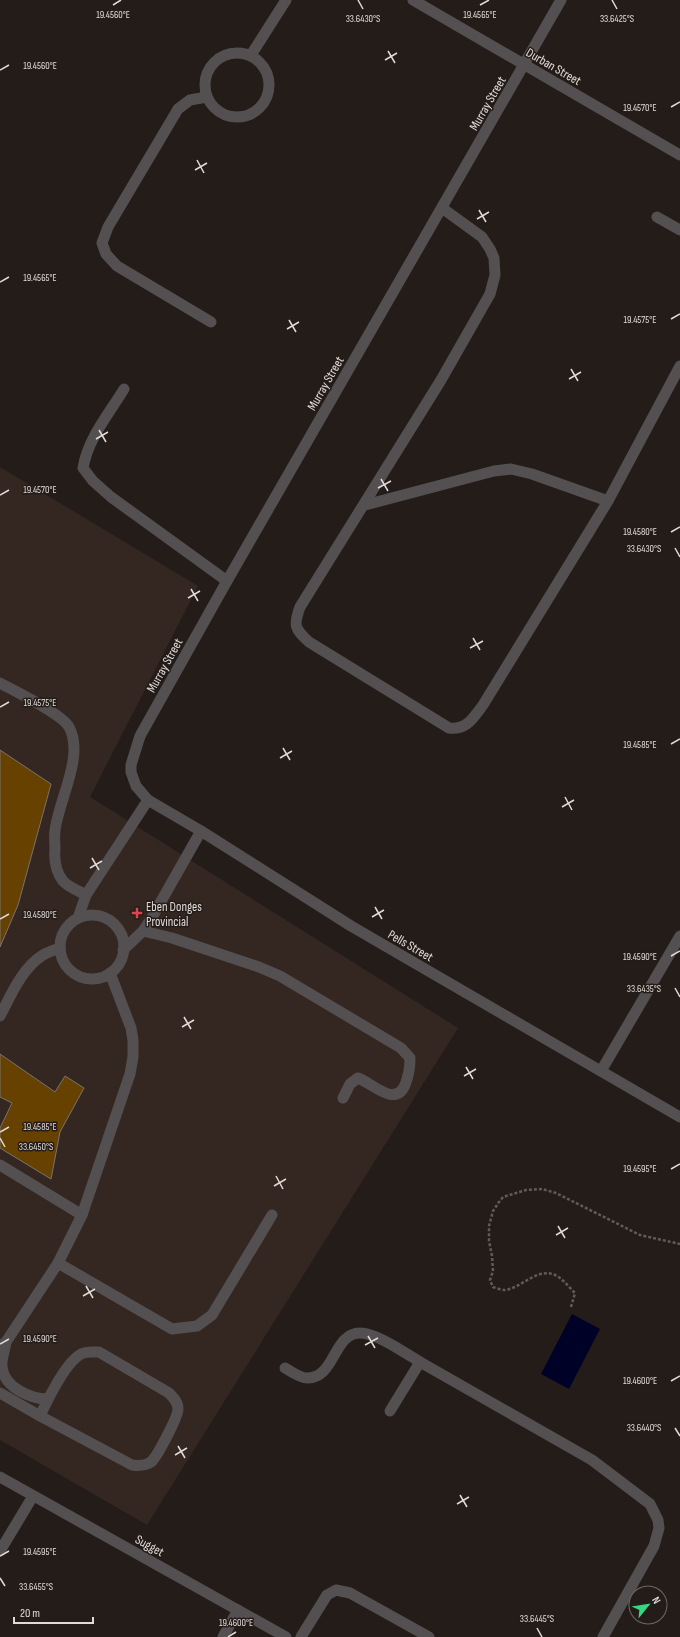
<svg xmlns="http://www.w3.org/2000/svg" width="680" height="1637" font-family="'Sofia Sans Condensed',sans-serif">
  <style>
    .built { fill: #342722 }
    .water { fill: #000127 }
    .building { fill: #674100; stroke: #7a746d }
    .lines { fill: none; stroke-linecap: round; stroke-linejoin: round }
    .path { stroke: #625a58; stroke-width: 2.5; stroke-dasharray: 3 2; stroke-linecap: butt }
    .service { stroke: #545051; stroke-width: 11 }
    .minor { stroke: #545051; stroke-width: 11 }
    .tertiary { stroke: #545051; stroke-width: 11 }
    .ticks { fill: none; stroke: #e0dad8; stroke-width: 1.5 }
    .health-dot { fill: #e0444e; stroke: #241c19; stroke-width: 1.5 }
    .labels { text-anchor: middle; stroke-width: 3; stroke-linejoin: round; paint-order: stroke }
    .street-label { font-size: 13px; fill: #e0dad8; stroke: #241c19 }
    .poi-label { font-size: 13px; fill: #e0dad8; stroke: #241c19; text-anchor: start }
    .ticks-label { font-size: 10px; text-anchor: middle; fill: #e0dad8; stroke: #241c19; stroke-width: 3; stroke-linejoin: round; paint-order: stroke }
  </style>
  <rect width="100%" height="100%" fill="#241c19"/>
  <polygon class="built" points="0,467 198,586 90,797 458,1028 147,1525 0,1440"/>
  <polygon class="water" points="572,1314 600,1329 569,1389 541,1374"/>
  <g class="building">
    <polygon points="0,750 51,784 18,905 0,947"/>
    <polygon points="0,1054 55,1092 65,1076 84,1088 60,1132 51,1179 0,1148 0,1128 12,1103 0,1097"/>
  </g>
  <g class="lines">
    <path class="path" d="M571 1307 575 1293C570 1288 565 1282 560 1278 540 1263 523 1288 505 1290 501 1290 496 1288 493 1287L490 1280 493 1271 492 1256 489 1241V1226L493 1211 499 1202 503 1197 526 1190 542 1189 556 1193 640 1235 680 1244"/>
    <g class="service">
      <circle cx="237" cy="85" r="32"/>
      <polyline points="251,55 286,0"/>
      <polyline points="207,97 190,100 178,109 108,227 102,243 106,254 117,266 211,322"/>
      <path d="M442 208 482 237 490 249 494 258 495 275 490 294 441 380 300 607C293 626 295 629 309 642L449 728C467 730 473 718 483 705L608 501 680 366"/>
      <polyline points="657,217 680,230"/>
      <path d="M124 389C109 414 88 438 83 468L93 481 111 497 227 581"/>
      <polyline points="365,505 494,471 511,469 532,474 608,501"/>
      <path d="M0 683C15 691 62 714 69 727 85 756 58 801 55 831 54 837 55 843 55 849 54 860 56 872 63 881 68 887 79 891 86 895"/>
      <circle cx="92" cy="947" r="32"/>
      <polyline points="78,918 86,895 148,800"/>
      <path d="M143 931 172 938 259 967 280 976 401 1048 410 1058C410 1068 409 1075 405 1085 395 1108 372 1083 358 1078L350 1084 343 1098"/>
      <polyline points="123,950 143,931 151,919 201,831"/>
      <path d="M0 1016C11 995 22 968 43 955 48 952 54 950 60 948"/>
      <polyline points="601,1071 680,936"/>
      <polyline points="0,1165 82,1215"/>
      <polyline points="58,1263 172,1329 197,1326 212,1315 272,1215"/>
      <path d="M6 1342C5 1350 1 1360 2 1367 4 1387 30 1399 48 1399"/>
      <polyline points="0,1346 6,1342 58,1263 82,1215 130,1074 133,1057 133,1040 131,1028 110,973"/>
      <polyline points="420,1362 592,1460 650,1504 658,1520 659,1528 654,1546 603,1637"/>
      <path d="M285 1368C292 1372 300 1378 307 1378 335 1379 333 1333 360 1333 377 1333 405 1353 420 1362L390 1411"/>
      <path d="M0 1393 40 1416 132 1465C139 1466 145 1466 151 1462 157 1457 178 1417 178 1409 178 1402 173 1397 169 1393L99 1352C93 1352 86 1351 81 1354 66 1362 47 1401 40 1416"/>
      <polyline points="0,1551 33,1496"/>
      <polyline points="223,1637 238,1610"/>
      <polyline points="301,1637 327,1595 336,1590 350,1593 429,1637"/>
    </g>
    <g class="minor">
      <polyline points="561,0 227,581 140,736 131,765 131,772 136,786 148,800 201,831 351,926 680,1117"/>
      <polyline points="0,1477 286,1637"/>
    </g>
    <polyline class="tertiary" points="413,0 680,155"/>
  </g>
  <path class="ticks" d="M358 0 363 9M612 0 617 9M113 5 121 0M480 5 489 0M388 51 395 63M385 60 397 53M0 70 9 65M671 107 680 102M197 160 204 173M195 170 207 163M479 210 486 222M477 219 489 212M0 282 9 277M671 319 680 314M289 320 296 332M287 329 299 322M571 369 578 381M569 379 581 372M99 430 106 442M96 439 108 432M381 479 388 491M378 488 391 481M0 495 9 490M671 532 680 527M675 548 680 557M191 589 198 601M188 598 200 591M473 638 480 650M470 648 483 641M0 707 9 702M671 744 680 739M283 748 290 760M280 758 292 751M565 797 572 810M562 807 574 800M92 858 99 870M90 868 102 861M375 907 382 919M372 917 384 910M0 919 9 914M671 956 680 951M675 988 680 997M184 1017 191 1029M182 1027 194 1020M466 1067 473 1079M464 1076 476 1069M0 1132 9 1127M0 1138 5 1147M671 1169 680 1164M276 1176 283 1189M274 1186 286 1179M558 1226 565 1238M556 1235 568 1228M86 1286 93 1298M83 1296 95 1289M368 1336 375 1348M0 1344 9 1339M365 1345 378 1338M671 1381 680 1376M675 1428 680 1436M178 1446 185 1458M175 1455 187 1448M460 1495 467 1507M457 1504 469 1497M0 1556 9 1551M0 1578 5 1586M537 1628 542 1637M228 1637 236 1632"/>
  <path class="health-dot" d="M135 907h4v4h4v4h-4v4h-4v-4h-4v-4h4z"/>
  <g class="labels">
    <g class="street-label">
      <text transform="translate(554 66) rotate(30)" y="5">Durban Street</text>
      <text transform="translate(487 103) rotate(-60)" y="5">Murray Street</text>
      <text transform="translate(325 383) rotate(-60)" y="5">Murray Street</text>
      <text transform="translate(164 665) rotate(-61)" y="5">Murray Street</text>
      <text transform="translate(411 945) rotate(30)" y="5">Pells Street</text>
      <text transform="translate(150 1545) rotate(29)" y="5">Sugget</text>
    </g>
    <g class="poi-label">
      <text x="146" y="911">Eben Donges<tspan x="146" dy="15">Provincial</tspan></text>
    </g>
  </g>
  <g class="ticks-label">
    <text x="113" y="18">19.4560°E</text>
    <text x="480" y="18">19.4565°E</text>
    <text x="363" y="22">33.6430°S</text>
    <text x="617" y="22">33.6425°S</text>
    <text x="40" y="69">19.4560°E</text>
    <text x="640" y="111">19.4570°E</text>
    <text x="40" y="281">19.4565°E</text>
    <text x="640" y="323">19.4575°E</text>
    <text x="40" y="493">19.4570°E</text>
    <text x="640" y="535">19.4580°E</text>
    <text x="644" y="552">33.6430°S</text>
    <text x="40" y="706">19.4575°E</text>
    <text x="640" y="748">19.4585°E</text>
    <text x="40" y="918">19.4580°E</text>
    <text x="640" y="960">19.4590°E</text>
    <text x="644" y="992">33.6435°S</text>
    <text x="40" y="1130">19.4585°E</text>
    <text x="36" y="1150">33.6450°S</text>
    <text x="640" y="1172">19.4595°E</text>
    <text x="40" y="1342">19.4590°E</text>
    <text x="640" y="1384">19.4600°E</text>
    <text x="644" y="1431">33.6440°S</text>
    <text x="40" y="1555">19.4595°E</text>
    <text x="36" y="1590">33.6455°S</text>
    <text x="537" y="1622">33.6445°S</text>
    <text x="236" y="1626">19.4600°E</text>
  </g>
  <g transform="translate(648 1605) rotate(60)"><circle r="19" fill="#241c19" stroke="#6f6865"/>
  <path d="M0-3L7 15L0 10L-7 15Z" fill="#34d881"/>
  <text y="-6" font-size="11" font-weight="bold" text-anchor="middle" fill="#e0dad8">N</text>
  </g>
  <path d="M14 1617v6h79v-6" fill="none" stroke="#e0dad8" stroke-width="2"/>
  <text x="20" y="1617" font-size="12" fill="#e0dad8" stroke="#241c19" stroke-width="3" paint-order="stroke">20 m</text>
</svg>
